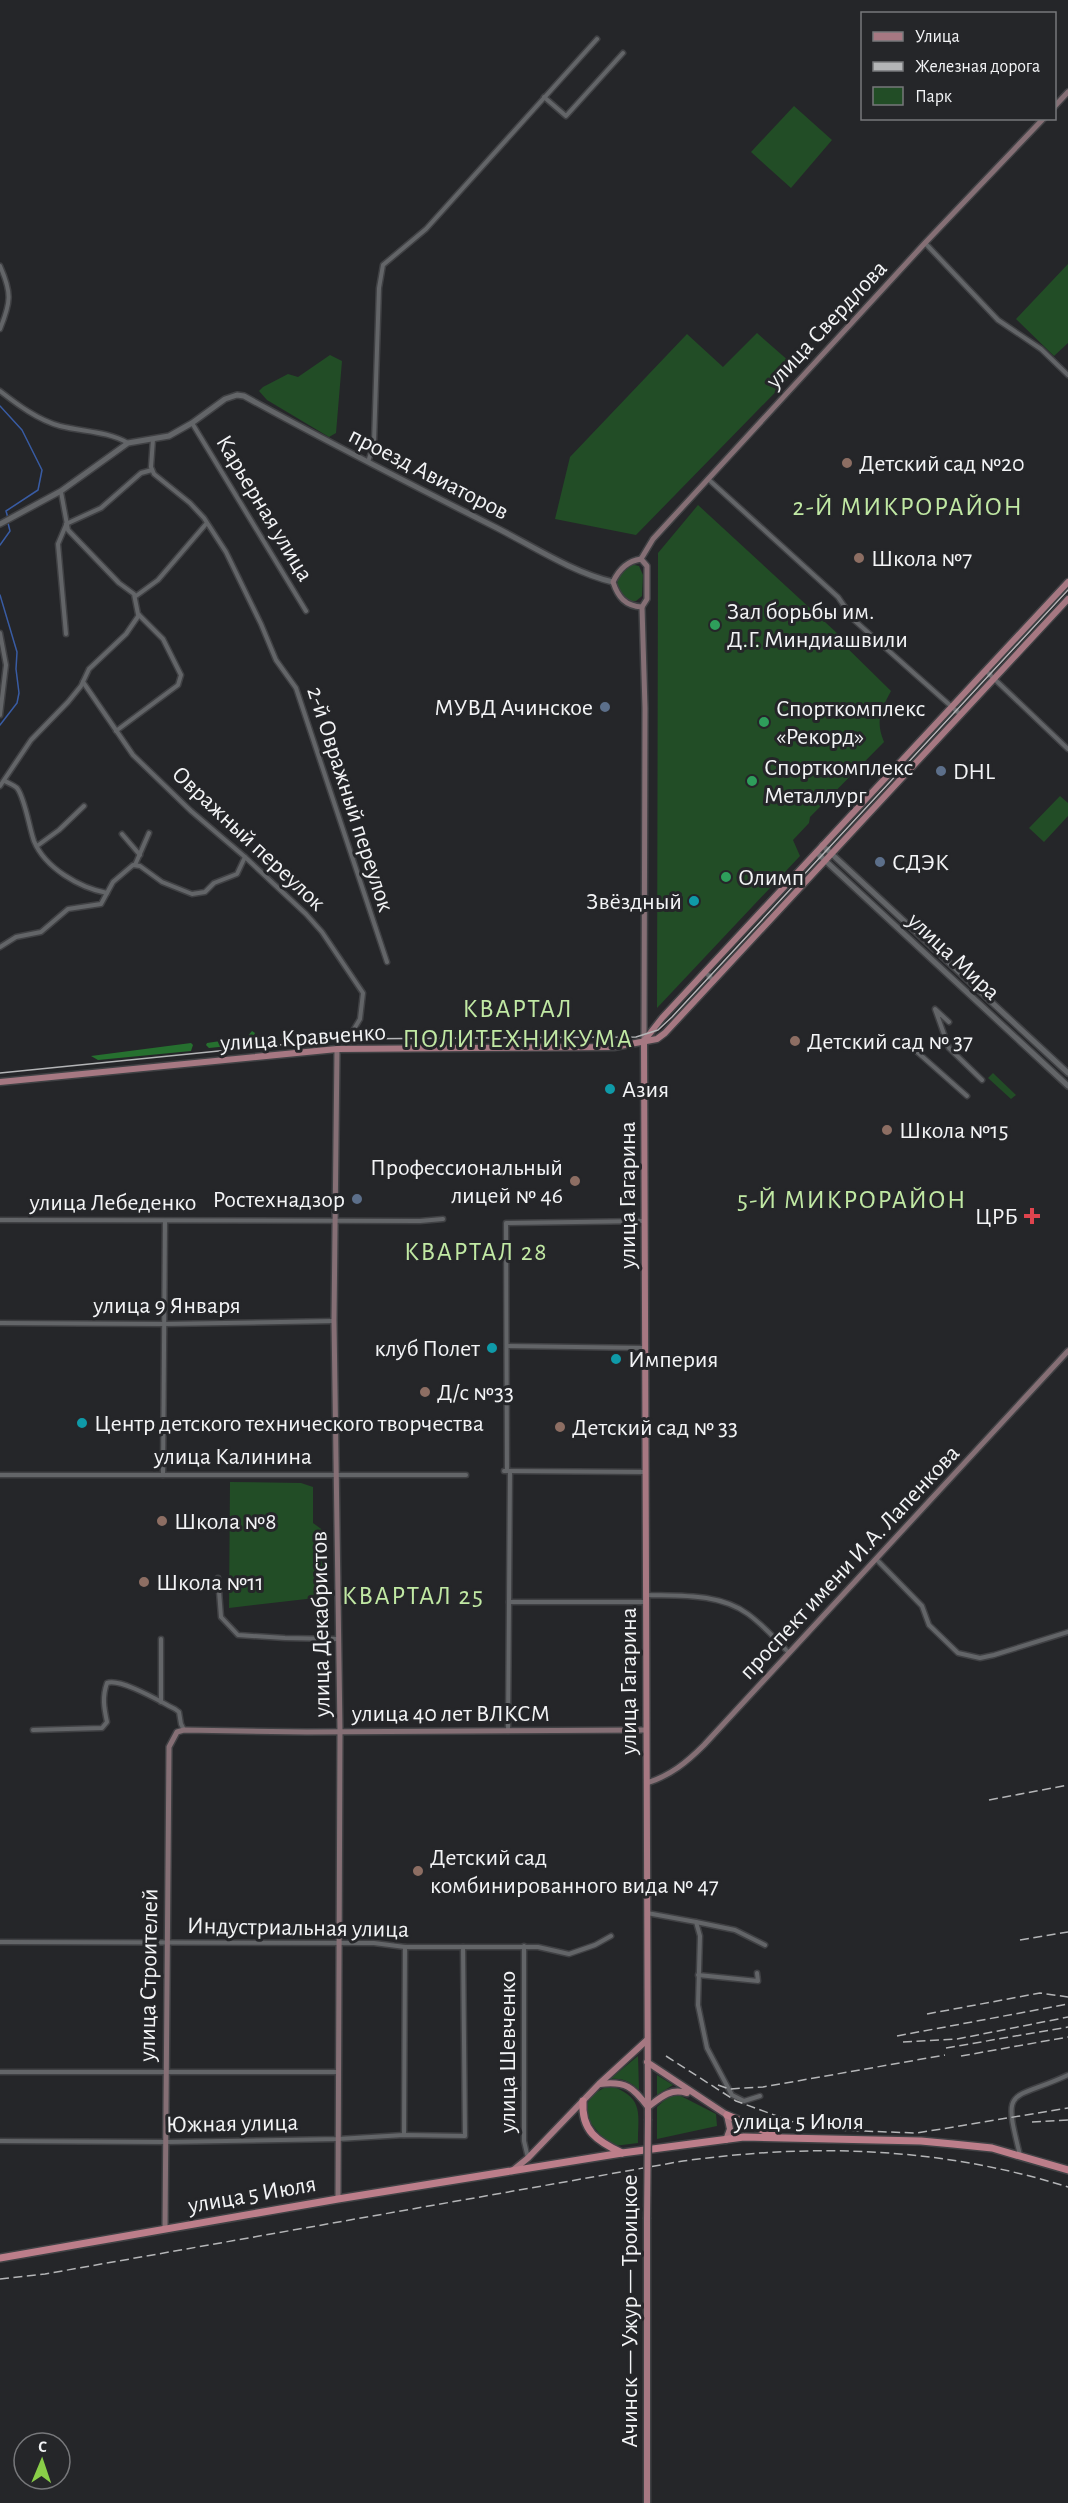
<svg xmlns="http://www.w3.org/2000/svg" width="1068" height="2503" font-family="'Alegreya Sans',sans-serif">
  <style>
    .green { fill: #224d26 }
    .forest { fill: #26702f }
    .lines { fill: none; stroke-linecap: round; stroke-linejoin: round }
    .stream { stroke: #395ca4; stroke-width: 1.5 }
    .minor-casing { stroke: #404144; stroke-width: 7 }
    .tertiary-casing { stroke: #404144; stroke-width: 8 }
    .secondary-casing { stroke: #404144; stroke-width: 8 }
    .primary-casing { stroke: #404144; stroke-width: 9 }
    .trunk-casing { stroke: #404144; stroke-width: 10 }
    .minor { stroke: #636568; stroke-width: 4 }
    .tertiary { stroke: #636568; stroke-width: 5 }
    .secondary { stroke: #856f75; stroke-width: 5 }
    .primary { stroke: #a67882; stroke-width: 6 }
    .trunk { stroke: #bc7e8a; stroke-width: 7 }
    .tram { stroke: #b4b5b7; stroke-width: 1.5 }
    .rail { stroke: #b4b5b7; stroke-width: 1.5; stroke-dasharray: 9 4.5; stroke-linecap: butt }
    .primary-bridge-casing { stroke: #404144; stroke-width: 9; stroke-linecap: butt }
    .primary-bridge { stroke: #a67882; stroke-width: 6 }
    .education-dot { fill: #8d6e63; stroke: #252629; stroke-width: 2 }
    .leisure-dot { fill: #2e9e5b; stroke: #252629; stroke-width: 2 }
    .service-dot { fill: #5c6f8a; stroke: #252629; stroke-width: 2 }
    .culture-dot { fill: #0f9aa8; stroke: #252629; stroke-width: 2 }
    .health-dot { fill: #e0444e; stroke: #252629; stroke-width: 2 }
    .labels { text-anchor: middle; stroke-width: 6; stroke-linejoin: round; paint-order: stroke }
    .street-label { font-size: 24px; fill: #f3f4f6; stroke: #252629 }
    .poi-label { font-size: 24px; fill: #f3f4f6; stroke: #252629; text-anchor: start }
    .neighbourhood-label { font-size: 26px; letter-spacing: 1.5px; fill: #c1e9a4; stroke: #252629 }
  </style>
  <rect width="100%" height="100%" fill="#252629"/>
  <g class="green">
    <polygon points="794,106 832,140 791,188 751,152"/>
    <polygon points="1068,264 1068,343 1054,356 1016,319"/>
    <polygon points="757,333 798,369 636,535 555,519 570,457 687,334 723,367"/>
    <polygon points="330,355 342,361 336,433 329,437 267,400 259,391 263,387 288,374 298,377"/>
    <path d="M698 505 838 634 836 637 891 691C881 710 875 720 884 742L810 817 809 823 793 840 800 856 657 1008 658 553Z"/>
    <polygon points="630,564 639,566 643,575 642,596 636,601 627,601 617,586 618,576"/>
    <polygon points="1060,796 1068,803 1068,816 1044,842 1029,828"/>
    <polygon points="993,1073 1016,1095 1011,1099 988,1078"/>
    <polygon points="230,1482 301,1483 313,1487 313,1523 324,1531 324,1597 229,1608"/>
    <path d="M638 2056 639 2090C629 2081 624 2078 610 2079Z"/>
    <polygon points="657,2075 673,2085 657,2095"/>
    <path d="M614 2087C644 2099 638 2114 638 2143L614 2146 607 2143 585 2116V2106L595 2093 604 2088Z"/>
    <polygon points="679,2095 716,2114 717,2126 657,2139 657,2107 668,2097"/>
  </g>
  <g class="forest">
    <polygon points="252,1031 255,1033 251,1042 248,1044 209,1048 206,1045 207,1043 247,1037"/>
    <polygon points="191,1043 193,1045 191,1051 98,1060 91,1056"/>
  </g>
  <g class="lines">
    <g class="stream">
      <polyline points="0,406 22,430 42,470 38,490 6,511 8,518"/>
      <polyline points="0,545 10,531 8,523"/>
      <polyline points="0,595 17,652 16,669 19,693 17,703 0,725"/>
    </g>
    <defs>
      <g id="minor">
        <polyline points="544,97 566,116 623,53"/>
        <polyline points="925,243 998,320 1041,349 1068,375"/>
        <path d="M0 266C12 293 11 302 0 329"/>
        <path d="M0 391C18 405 38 420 60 426 84 432 107 431 128 443"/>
        <polyline points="192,423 306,611"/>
        <polyline points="153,439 151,467 154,474 190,503 204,518 226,552 261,624 276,660 296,688 387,962"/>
        <polyline points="368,462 374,443 379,288 383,265 426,229 597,39"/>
        <polyline points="708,479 838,597 854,620 961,715"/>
        <polyline points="61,492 68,530 119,583 134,594 138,614 163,639 181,675 178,685 116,731"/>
        <polyline points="66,524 101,508 141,473 152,470"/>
        <polyline points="66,525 58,544 66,634"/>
        <polyline points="136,596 158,580 206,524"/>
        <polyline points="0,633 6,665 0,715"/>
        <polyline points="986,671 1068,749"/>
        <polyline points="83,682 133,755 191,811 245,857 306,914 322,932 363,993 360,1019 354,1029"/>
        <path d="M5 781C8 783 14 785 17 788 25 798 29 827 34 841 45 868 80 888 107 893"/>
        <polyline points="0,786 31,740 68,702 81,686 89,669 126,634 139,615"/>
        <polyline points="122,834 140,855"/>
        <polyline points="37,846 59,830 84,806"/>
        <polyline points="135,865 149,833"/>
        <polyline points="0,947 16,937 41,932 68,909 101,904 113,882 133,865 140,866 162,882 192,894 205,892 214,883 237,874 245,857"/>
        <polyline points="705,972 714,981"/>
        <polyline points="949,1022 935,1009 949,1048 982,1080"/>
        <polyline points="907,1043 967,1096"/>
        <polyline points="0,1220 420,1221 443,1219"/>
        <polyline points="0,1323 164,1324 334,1321"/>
        <polyline points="507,1346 645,1348"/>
        <polyline points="504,1471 646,1472"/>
        <polyline points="507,1471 506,1223 644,1221"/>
        <polyline points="0,1475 466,1475"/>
        <polyline points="163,1475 165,1221"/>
        <polyline points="876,1559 922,1606 929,1625 958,1653 980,1658 994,1655 1068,1632"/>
        <polyline points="218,1578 221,1617 238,1635 285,1638 338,1639"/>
        <path d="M646 1595C680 1596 719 1593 748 1614 763 1625 776 1639 789 1653"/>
        <polyline points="509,1602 646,1602"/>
        <polyline points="161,1702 161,1639"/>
        <path d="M33 1730 102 1728 107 1722C104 1708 102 1697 107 1683 121 1678 161 1702 175 1709L179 1712 181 1724 184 1730"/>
        <polyline points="508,1731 510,1471"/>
        <polyline points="647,1913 696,1922 700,1936 698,2005 707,2048 732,2095 744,2101 760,2096"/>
        <polyline points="696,1922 735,1930 765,1945"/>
        <polyline points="0,1942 374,1943 405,1947 538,1947 569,1954 595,1945 611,1936"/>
        <polyline points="524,1946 524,2141 528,2158"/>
        <polyline points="698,1975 758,1981 757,1973"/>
        <polyline points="0,2072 338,2072"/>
        <polyline points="404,2135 405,1947"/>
        <polyline points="0,2141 166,2142 338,2139 404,2135 465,2136 463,1947"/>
        <path d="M1020 2155C1002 2084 1010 2102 1068 2075"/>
      </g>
      <g id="tertiary">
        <path d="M0 524 61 491 128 443 169 436 192 423 225 399 237 395 244 396C327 442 412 485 497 528 532 546 574 573 613 582"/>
        <polyline points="822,845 1068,1073"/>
        <polyline points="816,852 1068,1086"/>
      </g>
      <g id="secondary">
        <polyline points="1054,107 1068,92"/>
        <polyline points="641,559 653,539 925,243 1044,118"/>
        <path d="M641 559 647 566V599L642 607C625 606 618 597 613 582 619 569 627 561 641 559Z"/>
        <polyline points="642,607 645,708 644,1040"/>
        <polyline points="337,1049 334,1321 340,1731 338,2199"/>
        <path d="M647 1783C671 1775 686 1763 704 1745L1068 1351"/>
        <polyline points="165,2229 169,1747 177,1732 184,1730 307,1732 646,1730"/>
      </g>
      <g id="primary">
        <polyline points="644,1041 648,2119"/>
        <polyline points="644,1041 662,1018 1068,582"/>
        <polyline points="0,1082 337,1049 614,1047 657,1039 665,1033 1068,599"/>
        <polyline points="647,2062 727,2115 730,2129 726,2140"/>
        <path d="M600 2084C626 2081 633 2087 648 2107"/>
        <path d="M648 2107C661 2097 670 2088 687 2093"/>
        <polyline points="512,2171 528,2158 599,2084 647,2040"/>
        <polyline points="647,2503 647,2219"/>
      </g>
      <g id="trunk">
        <path d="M583 2101C581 2131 597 2141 622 2153"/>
        <polyline points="727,2115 774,2135"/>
        <polyline points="0,2258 338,2199 622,2153 744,2137 921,2141 953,2144 992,2148 1068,2170"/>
      </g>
    </defs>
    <use href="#minor" class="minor-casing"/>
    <use href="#tertiary" class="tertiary-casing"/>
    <use href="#secondary" class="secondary-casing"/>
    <use href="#primary" class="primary-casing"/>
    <use href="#trunk" class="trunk-casing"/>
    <use href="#minor" class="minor"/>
    <use href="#tertiary" class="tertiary"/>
    <use href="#secondary" class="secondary"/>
    <use href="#primary" class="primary"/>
    <use href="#trunk" class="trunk"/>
    <polyline class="tram" points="0,1073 339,1039 636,1037 658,1030 672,1017 1068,590"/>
    <g class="rail">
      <polyline points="989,1800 1068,1785"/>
      <polyline points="1020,1940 1068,1932"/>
      <polyline points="927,2014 1040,1993 1068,1997"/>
      <polyline points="897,2036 1068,2004"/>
      <polyline points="903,2042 957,2039 1068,2017"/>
      <polyline points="946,2048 1068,2027"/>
      <polyline points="666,2056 736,2101 799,2124 834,2130 917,2133 1068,2108"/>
      <polyline points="961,2056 1068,2037"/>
      <polyline points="718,2085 729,2089 763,2087 945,2055"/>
      <polyline points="1032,2122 1068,2120"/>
      <path d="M0 2279 45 2274 683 2161C815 2143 940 2147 1068 2187"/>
    </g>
    <defs>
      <polyline id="primary-bridge" points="647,2219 648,2119"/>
    </defs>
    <use href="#primary-bridge" class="primary-bridge-casing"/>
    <use href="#primary-bridge" class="primary-bridge"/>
  </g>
  <g class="education-dot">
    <circle cx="847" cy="463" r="6"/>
    <circle cx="859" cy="558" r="6"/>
    <circle cx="795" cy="1041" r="6"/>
    <circle cx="887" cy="1130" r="6"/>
    <circle cx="575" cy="1181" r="6"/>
    <circle cx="425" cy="1392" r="6"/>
    <circle cx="560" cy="1427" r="6"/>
    <circle cx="162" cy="1521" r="6"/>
    <circle cx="144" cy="1582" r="6"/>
    <circle cx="418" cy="1871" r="6"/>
  </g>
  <g class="leisure-dot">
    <circle cx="715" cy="625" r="6"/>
    <circle cx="764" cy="722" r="6"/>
    <circle cx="752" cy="781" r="6"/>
    <circle cx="726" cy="877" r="6"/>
  </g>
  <g class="service-dot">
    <circle cx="605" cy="707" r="6"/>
    <circle cx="941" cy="771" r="6"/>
    <circle cx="880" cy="862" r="6"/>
    <circle cx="357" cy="1199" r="6"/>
  </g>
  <g class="culture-dot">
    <circle cx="694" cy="901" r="6"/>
    <circle cx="610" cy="1089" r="6"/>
    <circle cx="492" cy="1348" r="6"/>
    <circle cx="616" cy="1359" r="6"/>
    <circle cx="82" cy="1423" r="6"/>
  </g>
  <path class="health-dot" d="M1029 1207h6v6h6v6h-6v6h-6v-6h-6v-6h6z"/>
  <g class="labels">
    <g class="street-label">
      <text transform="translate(826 324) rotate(-47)" y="8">улица Свердлова</text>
      <text transform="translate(429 473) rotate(27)" y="8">проезд Авиаторов</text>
      <text transform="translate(265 508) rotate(59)" y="8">Карьерная улица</text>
      <text transform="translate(351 799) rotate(72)" y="8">2-й Овражный переулок</text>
      <text transform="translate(249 838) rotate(43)" y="8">Овражный переулок</text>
      <text transform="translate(954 956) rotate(43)" y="8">улица Мира</text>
      <text transform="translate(303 1037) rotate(-4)" y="8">улица Кравченко</text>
      <text transform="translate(627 1195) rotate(-90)" y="8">улица Гагарина</text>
      <text x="113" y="1210">улица Лебеденко</text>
      <text x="167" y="1313">улица 9 Января</text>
      <text x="233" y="1464">улица Калинина</text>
      <text transform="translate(849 1562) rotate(-47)" y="8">проспект имени И.А. Лапенкова</text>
      <text transform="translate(320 1624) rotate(-91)" y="8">улица Декабристов</text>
      <text transform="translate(628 1681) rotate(-90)" y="8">улица Гагарина</text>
      <text x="451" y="1721">улица 40 лет ВЛКСМ</text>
      <text transform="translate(298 1927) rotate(1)" y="8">Индустриальная улица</text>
      <text transform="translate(148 1975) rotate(-89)" y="8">улица Строителей</text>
      <text transform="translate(507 2052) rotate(-90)" y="8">улица Шевченко</text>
      <text x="799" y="2129">улица 5 Июля</text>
      <text transform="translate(232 2123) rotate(-1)" y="8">Южная улица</text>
      <text transform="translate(252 2194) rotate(-10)" y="8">улица 5 Июля</text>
      <text transform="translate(629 2311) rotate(-90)" y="8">Ачинск — Ужур — Троицкое</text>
    </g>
    <g class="poi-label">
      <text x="859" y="471">Детский сад №20</text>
      <text x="871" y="566">Школа №7</text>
      <text x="727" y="619">Зал борьбы им.<tspan x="727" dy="28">Д.Г. Миндиашвили</tspan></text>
      <text x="593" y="715" text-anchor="end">МУВД Ачинское</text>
      <text x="776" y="716">Спорткомплекс<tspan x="776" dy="28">«Рекорд»</tspan></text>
      <text x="764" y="775">Спорткомплекс<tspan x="764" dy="28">Металлург</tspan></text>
      <text x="953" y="779">DHL</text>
      <text x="892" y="870">СДЭК</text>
      <text x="738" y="885">Олимп</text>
      <text x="682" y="909" text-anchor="end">Звёздный</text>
      <text x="807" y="1049">Детский сад № 37</text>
      <text x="622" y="1097">Азия</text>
      <text x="899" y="1138">Школа №15</text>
      <text x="563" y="1175" text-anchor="end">Профессиональный<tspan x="563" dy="28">лицей № 46</tspan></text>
      <text x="345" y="1207" text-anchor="end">Ростехнадзор</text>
      <text x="1018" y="1224" text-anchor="end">ЦРБ</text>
      <text x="480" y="1356" text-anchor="end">клуб Полет</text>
      <text x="628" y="1367">Империя</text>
      <text x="437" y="1400">Д/с №33</text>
      <text x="94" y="1431">Центр детского технического творчества</text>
      <text x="572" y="1435">Детский сад № 33</text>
      <text x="174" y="1529">Школа №8</text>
      <text x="156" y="1590">Школа №11</text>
      <text x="430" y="1865">Детский сад<tspan x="430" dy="28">комбинированного вида № 47</tspan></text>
    </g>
    <g class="neighbourhood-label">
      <text x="908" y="515">2-Й МИКРОРАЙОН</text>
      <text x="518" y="1017">КВАРТАЛ<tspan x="518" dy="30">ПОЛИТЕХНИКУМА</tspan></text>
      <text x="852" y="1208">5-Й МИКРОРАЙОН</text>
      <text x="476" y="1260">КВАРТАЛ 28</text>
      <text x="413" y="1604">КВАРТАЛ 25</text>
    </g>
  </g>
  <rect x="861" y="12" width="195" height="108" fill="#252629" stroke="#77787b" stroke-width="1.5"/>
  <rect x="873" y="32" width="30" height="9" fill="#a67882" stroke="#77787b" stroke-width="1.5"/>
  <text x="915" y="42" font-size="18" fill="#f3f4f6">Улица</text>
  <rect x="873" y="62" width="30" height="9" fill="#b4b5b7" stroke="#77787b" stroke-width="1.5"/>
  <text x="915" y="72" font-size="18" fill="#f3f4f6">Железная дорога</text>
  <rect x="873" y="87" width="30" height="18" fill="#224d26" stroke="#77787b" stroke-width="1.5"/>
  <text x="915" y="102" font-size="18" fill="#f3f4f6">Парк</text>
  <g transform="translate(42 2461) rotate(2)"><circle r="28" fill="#252629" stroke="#77787b" stroke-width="1.5"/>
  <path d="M0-4.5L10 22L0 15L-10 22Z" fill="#89ce48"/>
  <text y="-9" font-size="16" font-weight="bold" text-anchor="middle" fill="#f3f4f6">С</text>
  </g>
</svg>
